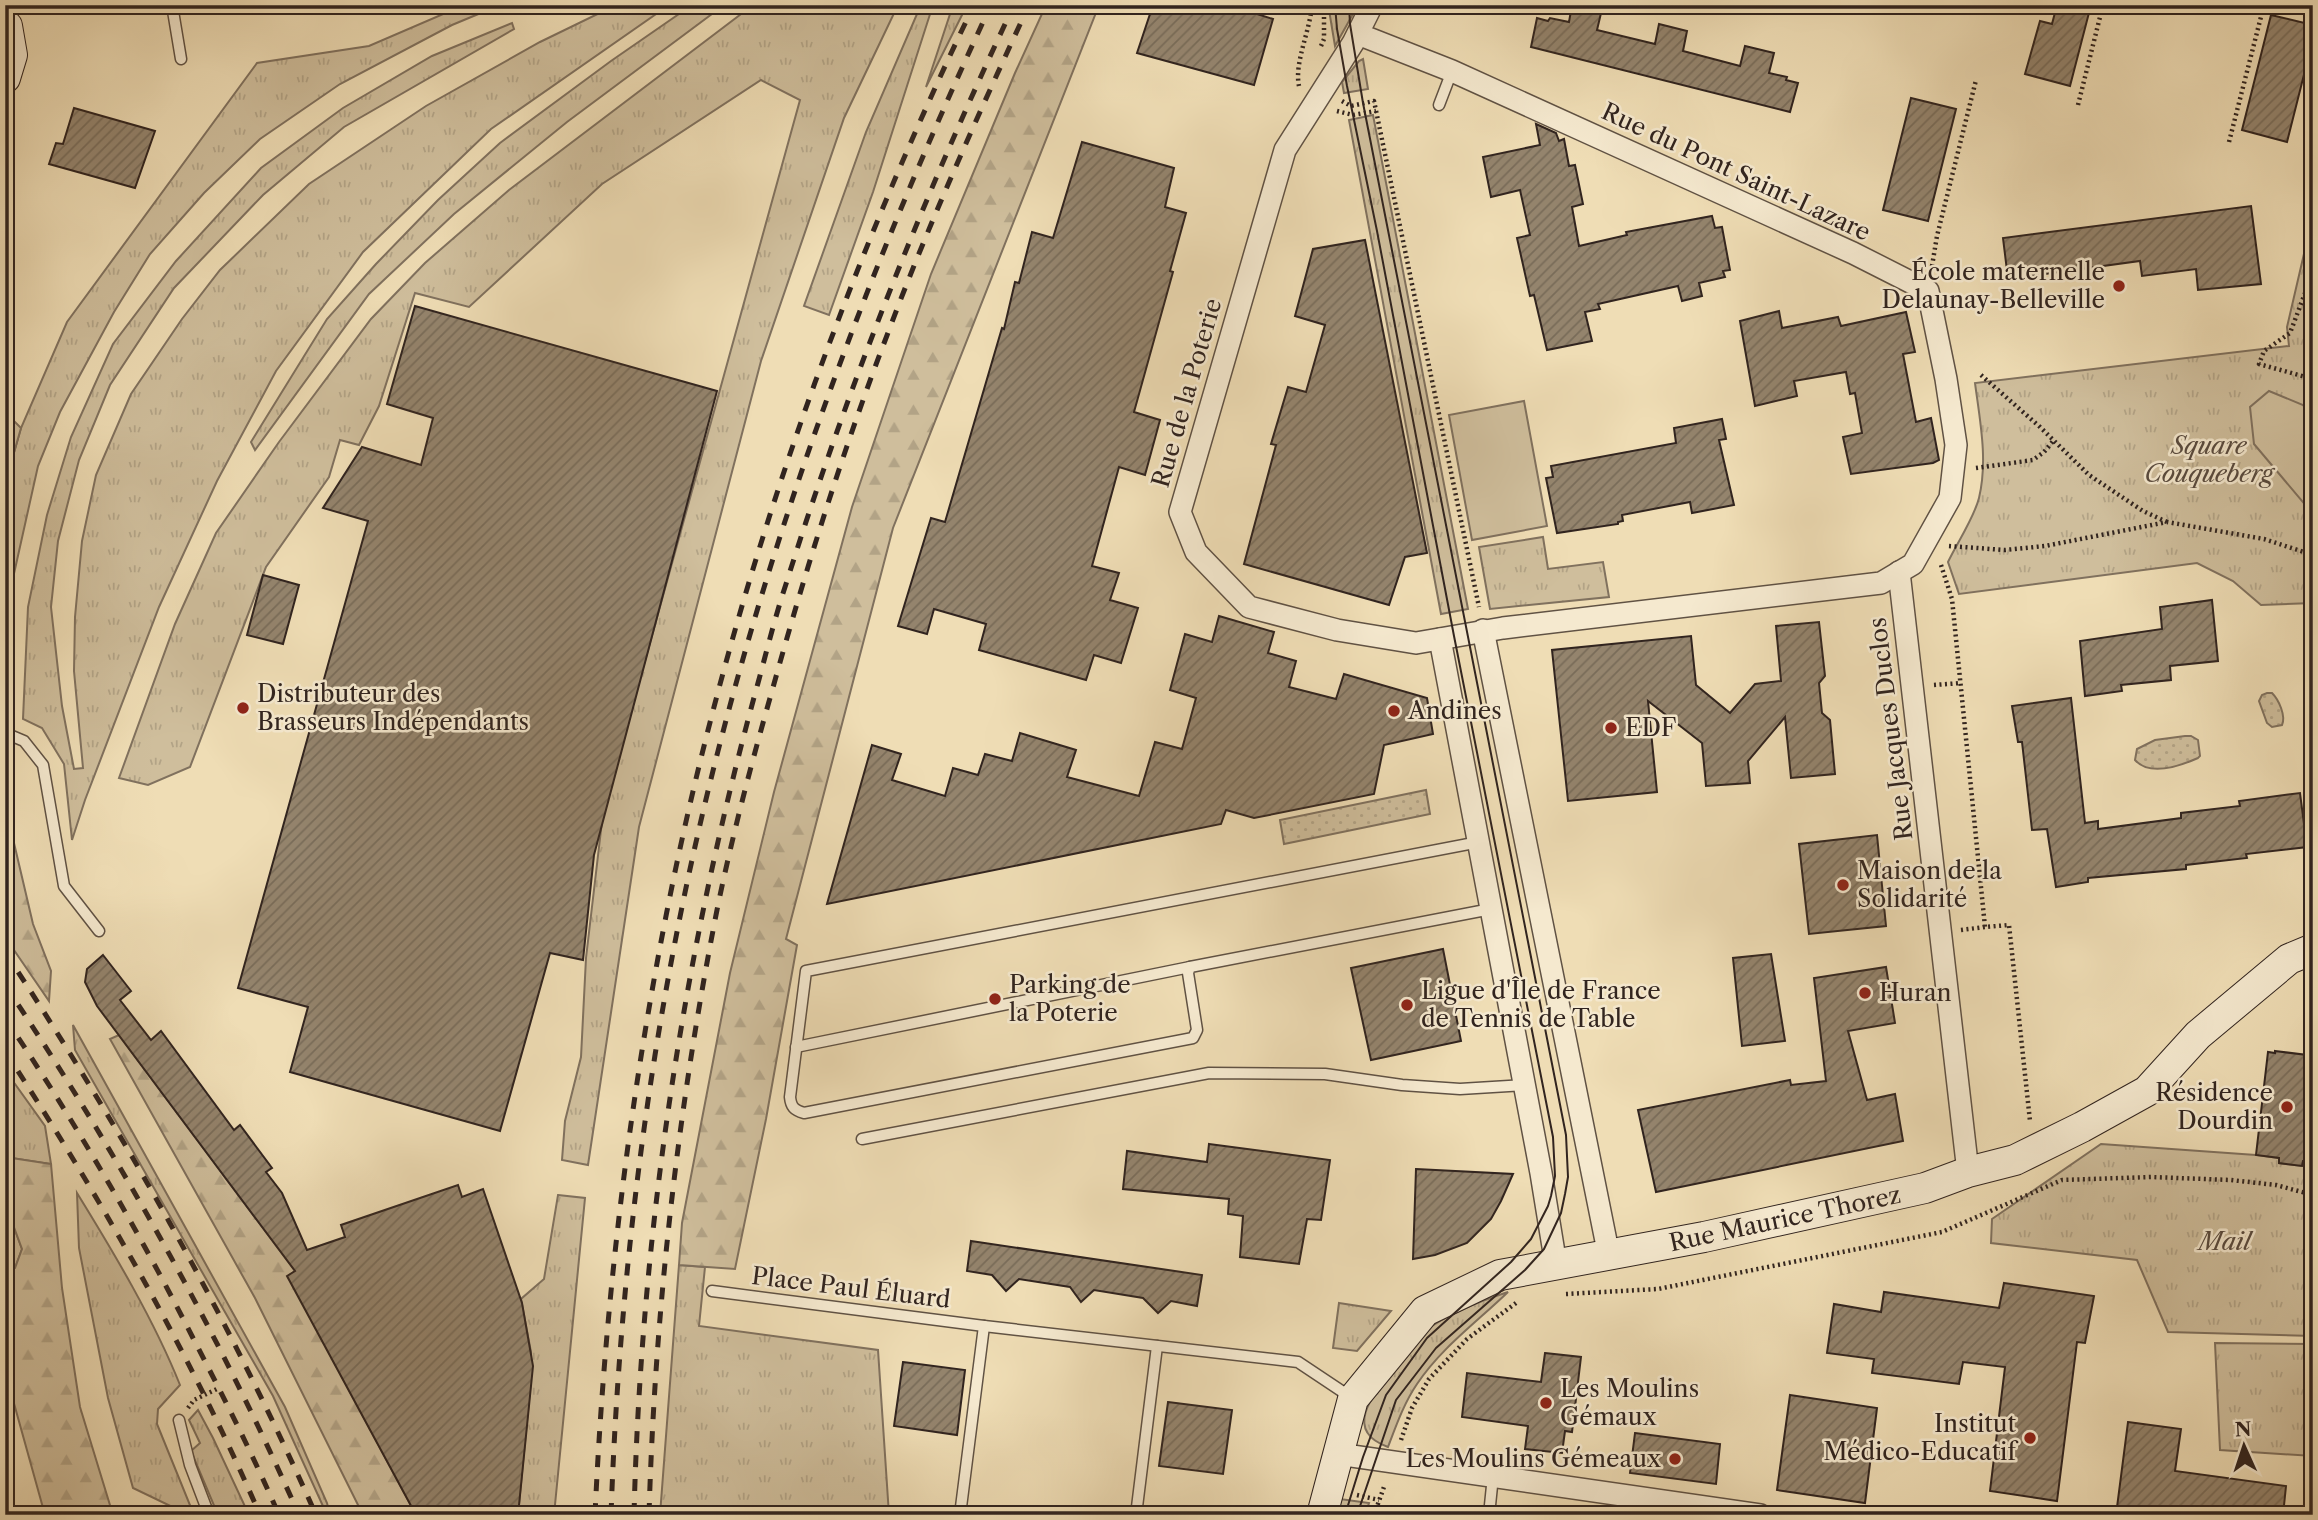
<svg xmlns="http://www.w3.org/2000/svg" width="2318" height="1520" font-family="'Libre Caslon Text',serif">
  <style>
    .grass { fill: url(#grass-tufts); stroke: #80715e; stroke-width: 2 }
    .forest { fill: url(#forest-firs); stroke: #80715e; stroke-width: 2 }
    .garden { fill: url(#garden-dots); stroke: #80715e; stroke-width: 2 }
    .pitch { fill: #cfbe9c; stroke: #80715e; stroke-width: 2 }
    .building { fill: url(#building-hatch); stroke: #31241f; stroke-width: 2 }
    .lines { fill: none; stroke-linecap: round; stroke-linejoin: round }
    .lane-casing { stroke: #605244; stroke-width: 13 }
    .street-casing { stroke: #605244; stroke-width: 24 }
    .secondary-casing { stroke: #31241f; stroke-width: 32 }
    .path { stroke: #31241f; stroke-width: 4.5; stroke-dasharray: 2 3.5; stroke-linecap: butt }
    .lane { stroke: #f5e9cf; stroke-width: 10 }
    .street { stroke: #f5e9cf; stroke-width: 21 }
    .secondary { stroke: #f5e9cf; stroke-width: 30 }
    .tram { stroke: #31241f; stroke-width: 2 }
    .rail { stroke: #31241f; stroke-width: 5; stroke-dasharray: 12 12; stroke-linecap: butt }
    .poi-dot { fill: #8f2418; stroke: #f5e9cf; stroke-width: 2.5 }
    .labels { text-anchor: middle; stroke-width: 5; stroke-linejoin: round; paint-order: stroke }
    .street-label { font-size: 24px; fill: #31241f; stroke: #f5e9cf }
    .poi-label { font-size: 24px; fill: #31241f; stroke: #f5e9cf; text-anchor: start }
    .park-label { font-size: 24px; font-style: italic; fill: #584a3e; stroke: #f5e9cf }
  </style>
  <defs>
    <pattern id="grass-tufts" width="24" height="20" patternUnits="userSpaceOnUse" patternTransform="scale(1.75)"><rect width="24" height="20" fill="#cfbe9c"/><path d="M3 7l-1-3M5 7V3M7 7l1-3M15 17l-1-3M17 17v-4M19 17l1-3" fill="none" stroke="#b2a386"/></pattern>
    <pattern id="forest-firs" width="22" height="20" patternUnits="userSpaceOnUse" patternTransform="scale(1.75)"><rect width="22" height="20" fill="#cfbe9c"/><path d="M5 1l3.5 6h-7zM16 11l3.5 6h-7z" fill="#b2a386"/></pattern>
    <pattern id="garden-dots" width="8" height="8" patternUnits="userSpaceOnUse" patternTransform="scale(1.75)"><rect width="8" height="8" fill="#cfbe9c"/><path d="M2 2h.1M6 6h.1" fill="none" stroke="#b2a386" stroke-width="1.8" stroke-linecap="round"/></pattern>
    <pattern id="building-hatch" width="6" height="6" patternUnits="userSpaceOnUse" patternTransform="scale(1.75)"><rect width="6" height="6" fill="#94846d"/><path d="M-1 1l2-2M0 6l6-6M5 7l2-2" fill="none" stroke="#796c59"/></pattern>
  </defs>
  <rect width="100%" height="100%" fill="#efddb5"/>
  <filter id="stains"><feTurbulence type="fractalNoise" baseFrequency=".00286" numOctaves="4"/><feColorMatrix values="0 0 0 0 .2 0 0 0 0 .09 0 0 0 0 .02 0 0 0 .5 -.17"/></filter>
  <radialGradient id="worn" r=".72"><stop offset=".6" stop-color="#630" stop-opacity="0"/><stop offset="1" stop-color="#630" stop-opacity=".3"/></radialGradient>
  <g class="grass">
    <polygon points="464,5 500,5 452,25 340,84 260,139 204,193 150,254 114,312 60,412 38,466 5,614 5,484 21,428 67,322 257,63 369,46"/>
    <polygon points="616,5 669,5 491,129 363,252 276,371 217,481 159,607 85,800 72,840 64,764 42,728 23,719 28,607 47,515 71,437 113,344 176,261 261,168 343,108 432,56 512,23 514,29 344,127 263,195 174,288 110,385 79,460 58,541 51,607 62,706 74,769 83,768 74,671 75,617 82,541 96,475 131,394 182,319 220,270 309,184 426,106 540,42"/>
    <polygon points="692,5 724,5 567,122 454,214 369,294 255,450 251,442 327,319 376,264 438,200 500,143 611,61"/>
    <polygon points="753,5 898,5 844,118 761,361 639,827 588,1165 562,1160 565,1121 581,1057 586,958 603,813 800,100 761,80 602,184 469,307 415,293 379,406 359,445 340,440 329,477 266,567 190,767 148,785 119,778 175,624 216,533 279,442 371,319 425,263 509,190"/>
    <polygon points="953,5 967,5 926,87"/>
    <polygon points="1329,5 1358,5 1335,46 1329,10"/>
    <polygon points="920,7 932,8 873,192 829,315 804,306 866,132"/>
    <polygon points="1363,59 1368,89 1344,93 1342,82 1359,61"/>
    <polygon points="1373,115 1468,609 1441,614 1349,120"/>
    <path d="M2313 215V603L2261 605 2233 581 2197 563 1959 594 1948 562C1957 543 1974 518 1979 498 1988 460 1980 421 1975 383L2289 346 2287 327Z"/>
    <polygon points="1543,537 1548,569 1603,562 1609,597 1490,609 1479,547"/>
    <polygon points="73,1025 285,1407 327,1503 330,1515 327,1515 273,1396 75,1050"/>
    <polygon points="5,1070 45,1126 51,1164 5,1157"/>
    <polygon points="2101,1144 2256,1155 2279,1158 2279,1163 2302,1166 2303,1161 2313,1162 2313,1336 2168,1332 2137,1260 1991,1243 1992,1219"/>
    <path d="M77 1193C114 1253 154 1320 180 1385L158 1409 157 1424 194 1515H189L133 1488 108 1398 79 1248Z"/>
    <polygon points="558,1195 585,1198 554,1515 518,1515 531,1380 531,1352 521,1299 544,1279"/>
    <polygon points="5,1203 22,1249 15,1268 5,1272"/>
    <polygon points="679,1265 705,1267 699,1326 878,1350 889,1515 660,1515"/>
    <path d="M1508 1292C1477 1322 1442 1347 1417 1384 1404 1403 1396 1426 1388 1447 1338 1429 1379 1388 1399 1363 1407 1353 1415 1338 1426 1330 1451 1312 1480 1301 1508 1292Z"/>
    <polygon points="1339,1303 1391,1311 1357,1351 1333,1348"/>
    <polygon points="2215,1343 2313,1344 2313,1456 2220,1450"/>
    <polygon points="198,1410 213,1438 249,1515 218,1515 191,1451 200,1443 189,1420"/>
    <polygon points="1340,1499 1369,1503 1365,1515 1336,1515"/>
  </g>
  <g class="forest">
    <polygon points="1046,5 1099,5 893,528 786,939 797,945 766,1119 735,1269 679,1265 682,1223 730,973 774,792 852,507 931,274 1015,73"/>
    <polygon points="5,412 21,428 5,484"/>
    <polygon points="5,786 10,826 33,924 51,971 49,1001 5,937"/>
    <polygon points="119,1035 295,1271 288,1276 416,1515 363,1515 255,1298 110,1039"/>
    <polygon points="5,1157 51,1164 62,1288 80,1407 113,1515 45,1515 5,1371 5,1272 15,1268 22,1249 5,1203"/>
  </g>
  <g class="garden">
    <path d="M2267 693H2272C2279 700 2286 716 2282 725L2272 727 2267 723 2259 701 2262 695Z"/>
    <path d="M2185 736H2191L2198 740 2200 756 2198 758C2180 766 2150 777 2135 760L2137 749 2155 740Z"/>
    <polygon points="1426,790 1430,814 1284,844 1280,820"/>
  </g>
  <g class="pitch">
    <polygon points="2269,391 2303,405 2313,417 2313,514 2254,444 2250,407"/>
    <polygon points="1524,401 1547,526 1472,540 1449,415"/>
  </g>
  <g class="building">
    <polygon points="1153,5 1256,5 1254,13 1273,19 1254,85 1137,53"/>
    <polygon points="1572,5 1587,5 1602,9 1597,30 1655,44 1659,24 1687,31 1683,51 1740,66 1745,46 1774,53 1769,73 1787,77 1786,80 1798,83 1790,112 1531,47 1537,18 1548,21 1550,18 1569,22"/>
    <polygon points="2057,5 2091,5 2070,86 2025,74 2040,21 2052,24"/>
    <polygon points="2271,15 2313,25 2313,39 2287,142 2242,130"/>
    <polygon points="1911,98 1956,109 1928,221 1883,210"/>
    <polygon points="74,108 155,131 135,188 49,164 56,143 63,144"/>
    <polygon points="1536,124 1556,133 1559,141 1564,139 1569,166 1575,165 1583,204 1572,207 1579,246 1627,235 1626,232 1712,216 1715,228 1722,227 1730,270 1723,271 1725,277 1699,283 1702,296 1682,301 1678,286 1598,304 1600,309 1585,312 1592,341 1547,350 1534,295 1530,296 1517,238 1530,235 1520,190 1491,197 1483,157 1540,145"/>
    <polygon points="1082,142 1174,168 1165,207 1186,213 1170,271 1173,272 1134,412 1160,420 1145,475 1119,467 1092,566 1119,573 1110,600 1138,608 1121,663 1094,655 1086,680 979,650 986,624 934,609 927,634 898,626 931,518 945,522 1002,328 1004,329 1015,282 1019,283 1032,232 1053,238"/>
    <polygon points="2251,206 2261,284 2198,290 2196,269 2142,276 2140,261 2008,279 2003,238"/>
    <polygon points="1365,240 1427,553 1405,557 1389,605 1244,564 1276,445 1271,444 1288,387 1306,392 1325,325 1295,316 1313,249"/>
    <polygon points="415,306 717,391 594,855 583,960 550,953 500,1131 290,1072 308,1007 238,988 368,521 323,508 362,447 421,465 433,418 387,404"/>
    <polygon points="1779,311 1782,328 1838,317 1841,326 1906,312 1915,352 1903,354 1916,422 1931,418 1939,460 1933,463 1851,474 1843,437 1862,433 1855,393 1850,394 1846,372 1794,381 1797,396 1755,406 1740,321"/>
    <polygon points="1722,419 1726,439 1719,440 1734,505 1692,513 1690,502 1622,515 1623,521 1618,522 1618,524 1557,533 1546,478 1553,477 1551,466 1676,443 1674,428"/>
    <polygon points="263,575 299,585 283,644 247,635"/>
    <polygon points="2212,600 2218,661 2170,666 2171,680 2121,685 2122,691 2085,696 2080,641 2162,629 2160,607"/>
    <polygon points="1219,616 1274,632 1268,653 1296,661 1289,687 1336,699 1344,674 1427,698 1433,734 1384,745 1374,794 1254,818 1226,810 1221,824 827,904 872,745 901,754 892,780 945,796 953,768 978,775 985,754 1012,761 1020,733 1076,750 1067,777 1139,796 1155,742 1182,749 1196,698 1170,690 1185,634 1212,642"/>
    <polygon points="1819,622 1825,676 1819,683 1822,713 1830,720 1835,774 1791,778 1785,717 1748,761 1750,783 1706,786 1702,743 1648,701 1657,792 1568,801 1552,650 1691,636 1696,685 1730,713 1755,684 1781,681 1776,626"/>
    <polygon points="2071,698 2085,823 2098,821 2098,829 2181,818 2181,813 2240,806 2239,801 2300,793 2307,847 2246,854 2247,858 2186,865 2186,869 2088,878 2088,882 2056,887 2047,829 2032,830 2022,742 2018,742 2012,706"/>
    <polygon points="1877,835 1886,926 1809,934 1799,844"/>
    <polygon points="1443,949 1461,1041 1371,1060 1351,968"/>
    <polygon points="1771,954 1785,1041 1742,1046 1733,958"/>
    <polygon points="103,955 131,991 120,1000 151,1040 161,1031 234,1130 240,1125 272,1168 266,1172 282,1193 307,1250 345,1237 341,1225 458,1185 462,1197 483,1189 522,1303 533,1366 518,1515 416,1515 287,1276 295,1271 97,1006 85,982 87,969"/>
    <polygon points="1886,967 1895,1023 1848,1031 1867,1100 1895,1094 1903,1141 1656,1192 1638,1110 1790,1080 1791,1085 1826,1081 1814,978"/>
    <polygon points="2275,1051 2307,1055 2307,1057 2313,1058 2313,1162 2303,1161 2302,1166 2279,1163 2279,1158 2256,1155 2268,1052 2275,1053"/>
    <polygon points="1209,1144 1330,1160 1321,1220 1307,1219 1299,1264 1240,1257 1243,1216 1228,1214 1229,1199 1123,1189 1127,1151 1207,1162"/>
    <polygon points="1416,1169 1513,1174 1501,1201 1491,1219 1467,1243 1435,1255 1413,1259"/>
    <polygon points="971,1241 1202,1275 1197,1306 1171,1301 1158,1313 1143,1298 1094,1290 1081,1302 1070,1287 1019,1279 1006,1291 992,1275 967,1271"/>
    <polygon points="2004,1283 2094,1296 2085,1343 2077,1342 2057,1501 1990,1491 2005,1367 1963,1362 1959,1384 1872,1373 1874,1359 1827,1353 1834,1304 1881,1312 1884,1292 1999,1308"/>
    <polygon points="1545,1353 1581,1357 1572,1432 1565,1431 1562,1453 1525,1449 1528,1426 1462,1417 1467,1373 1541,1382"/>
    <polygon points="903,1362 965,1370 957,1435 894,1426"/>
    <polygon points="1790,1395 1877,1408 1865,1503 1777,1490"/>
    <polygon points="1168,1402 1232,1410 1223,1474 1159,1466"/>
    <polygon points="2128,1422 2181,1429 2175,1471 2286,1486 2283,1515 2116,1515"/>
    <polygon points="1635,1433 1720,1444 1716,1484 1630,1473"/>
  </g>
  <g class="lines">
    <defs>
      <g id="lane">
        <polyline points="172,5 181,59"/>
        <polyline points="1439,105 1452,71"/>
        <polyline points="5,733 24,741 43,765 64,886 99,931"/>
        <path d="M1479 842 806 971 790 1097C791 1107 794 1110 804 1113L1193 1038 1197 1030 1188 973 1190 967 1491 909"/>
        <polyline points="796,1047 1190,967"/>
        <polyline points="862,1139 1209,1073 1325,1074 1402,1085 1460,1089 1525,1085"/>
        <polyline points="712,1291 984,1326 1298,1362 1352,1398"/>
        <polyline points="179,1420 190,1465 209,1515"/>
        <polyline points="960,1515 984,1326"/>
        <polyline points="1136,1515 1157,1346"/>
        <polyline points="1489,1515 1493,1476"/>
      </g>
      <g id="street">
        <polyline points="1358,34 1452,71 1853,253 1928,291 1946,379 1956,445 1950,498 1913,564 1881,583 1503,628 1416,643 1337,630 1249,607 1196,552 1180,512 1285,150 1353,43 1372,5"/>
        <polyline points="1899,572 1968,1172"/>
        <polyline points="1483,630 1609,1256"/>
        <polyline points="1440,639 1541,1173 1556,1265"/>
        <polyline points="1338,1454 1760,1515"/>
      </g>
      <g id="secondary">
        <polyline points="5,78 12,55 7,26"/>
        <polyline points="1322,1515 1353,1399 1425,1311 1500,1275 1704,1237 1925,1188 1968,1172 2015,1160 2082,1127 2147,1091 2198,1035 2289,959 2313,949"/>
      </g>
    </defs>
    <use href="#lane" class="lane-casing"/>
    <use href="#street" class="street-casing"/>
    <use href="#secondary" class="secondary-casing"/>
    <g class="path">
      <polyline points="1321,46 1324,39 1324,5"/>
      <path d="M1299 86C1294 63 1310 31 1312 5"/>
      <polyline points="1342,101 1351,106 1374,101 1479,607"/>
      <polyline points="2078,105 2103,5"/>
      <polyline points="1337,111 1353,115 1376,111"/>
      <polyline points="2229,142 2264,5"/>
      <polyline points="2311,145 2313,146"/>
      <polyline points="1932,266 1937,236 1976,80"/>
      <polyline points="2313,272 2290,333 2264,351 2259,364 2313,379"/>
      <polyline points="1981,375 2040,427 2089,475 2143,511 2167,522"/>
      <polyline points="1976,468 2033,460 2044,452 2054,440"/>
      <polyline points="1949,546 2005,550 2045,546 2167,522 2264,539 2313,555"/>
      <polyline points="1941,565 1952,599 1985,927 2009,925 2030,1121"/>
      <polyline points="1934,685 1961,683"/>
      <polyline points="1961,930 1985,927"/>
      <polyline points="1566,1294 1658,1289 1942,1232 2062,1180 2151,1177 2231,1180 2276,1185 2313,1195"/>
      <polyline points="188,1408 194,1400 219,1388"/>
      <polyline points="1401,1440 1412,1408 1429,1379 1467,1339 1516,1303"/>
      <polyline points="1357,1495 1379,1500"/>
      <polyline points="1374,1515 1385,1484"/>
    </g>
    <use href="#lane" class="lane"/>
    <use href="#street" class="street"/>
    <use href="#secondary" class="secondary"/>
    <g class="tram">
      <polyline points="1335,5 1337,29 1347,86 1377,231 1454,636 1553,1137 1555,1176 1551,1196 1548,1206 1531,1239 1511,1262 1427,1338 1386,1395 1363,1457 1345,1515"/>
      <polyline points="1349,5 1350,24 1363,103 1566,1135 1568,1177 1565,1194 1561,1213 1544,1249 1525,1270 1436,1348 1396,1400 1357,1515"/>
    </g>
    <g class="rail">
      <path d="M5 952C123 1131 229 1319 316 1515"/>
      <path d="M5 985C117 1152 217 1330 299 1515"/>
      <path d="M5 1018C74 1120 137 1228 193 1338 223 1396 253 1455 279 1515"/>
      <path d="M5 1051C101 1199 190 1353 260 1515"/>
      <path d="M595 1515C605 1297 631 1080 676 867 739 571 842 278 974 5"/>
      <path d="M611 1515C620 1258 654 1000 718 751 784 494 878 246 991 5"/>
      <path d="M634 1515C641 1234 683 953 758 683 767 650 775 617 786 584 848 386 925 193 1014 5"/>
      <path d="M649 1515C655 1310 678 1106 718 905 733 833 752 761 772 691 805 572 842 453 886 338 928 225 978 115 1029 5"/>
    </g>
  </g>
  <g class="poi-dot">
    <circle cx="2119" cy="286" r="7"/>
    <circle cx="243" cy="708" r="7"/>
    <circle cx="1394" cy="711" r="7"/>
    <circle cx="1611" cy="728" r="7"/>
    <circle cx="1843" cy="885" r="7"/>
    <circle cx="1865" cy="993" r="7"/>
    <circle cx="995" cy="999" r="7"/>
    <circle cx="1407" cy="1005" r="7"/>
    <circle cx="2287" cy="1107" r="7"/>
    <circle cx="1546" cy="1403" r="7"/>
    <circle cx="2030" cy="1438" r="7"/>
    <circle cx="1675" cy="1459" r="7"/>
  </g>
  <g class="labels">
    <g class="street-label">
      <text transform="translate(1736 172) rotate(25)" y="8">Rue du Pont Saint-Lazare</text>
      <text transform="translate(1187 393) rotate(-74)" y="8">Rue de la Poterie</text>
      <text transform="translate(1891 729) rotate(-97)" y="8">Rue Jacques Duclos</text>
      <text transform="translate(1785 1219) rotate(-12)" y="8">Rue Maurice Thorez</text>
      <text transform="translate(851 1288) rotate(7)" y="8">Place Paul Éluard</text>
    </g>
    <g class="poi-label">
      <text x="2105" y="280" text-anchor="end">École maternelle<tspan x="2105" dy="28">Delaunay-Belleville</tspan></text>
      <text x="257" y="702">Distributeur des<tspan x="257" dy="28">Brasseurs Indépendants</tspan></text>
      <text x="1408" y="719">Andines</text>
      <text x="1625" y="736">EDF</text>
      <text x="1857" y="879">Maison de la<tspan x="1857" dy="28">Solidarité</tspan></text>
      <text x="1009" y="993">Parking de<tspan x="1009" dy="28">la Poterie</tspan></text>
      <text x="1421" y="999">Ligue d'Île de France<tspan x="1421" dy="28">de Tennis de Table</tspan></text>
      <text x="1879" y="1001">Huran</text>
      <text x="2273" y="1101" text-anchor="end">Résidence<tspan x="2273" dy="28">Dourdin</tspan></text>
      <text x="1560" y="1397">Les Moulins<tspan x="1560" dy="28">Gémaux</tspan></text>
      <text x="2016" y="1432" text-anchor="end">Institut<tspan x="2016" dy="28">Médico-Educatif</tspan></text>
      <text x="1661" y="1467" text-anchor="end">Les Moulins Gémeaux</text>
    </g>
    <g class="park-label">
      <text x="2209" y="454">Square<tspan x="2209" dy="28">Couqueberg</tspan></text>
      <text x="2225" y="1250">Mail</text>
    </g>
  </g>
  <rect width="2318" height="1520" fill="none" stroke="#efddb5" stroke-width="28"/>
  <rect x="7" y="7" width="2304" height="1506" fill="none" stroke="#31241f" stroke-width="3.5"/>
  <rect x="14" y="14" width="2290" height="1492" fill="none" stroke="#31241f" stroke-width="2"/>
  <g transform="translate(2244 1446) rotate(357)" stroke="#f5e9cf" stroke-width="5" paint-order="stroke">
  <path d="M0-5L12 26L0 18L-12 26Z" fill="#31241f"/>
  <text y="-10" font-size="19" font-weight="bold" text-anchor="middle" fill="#31241f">N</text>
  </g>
  <rect width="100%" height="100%" filter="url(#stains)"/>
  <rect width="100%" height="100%" fill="url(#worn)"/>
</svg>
